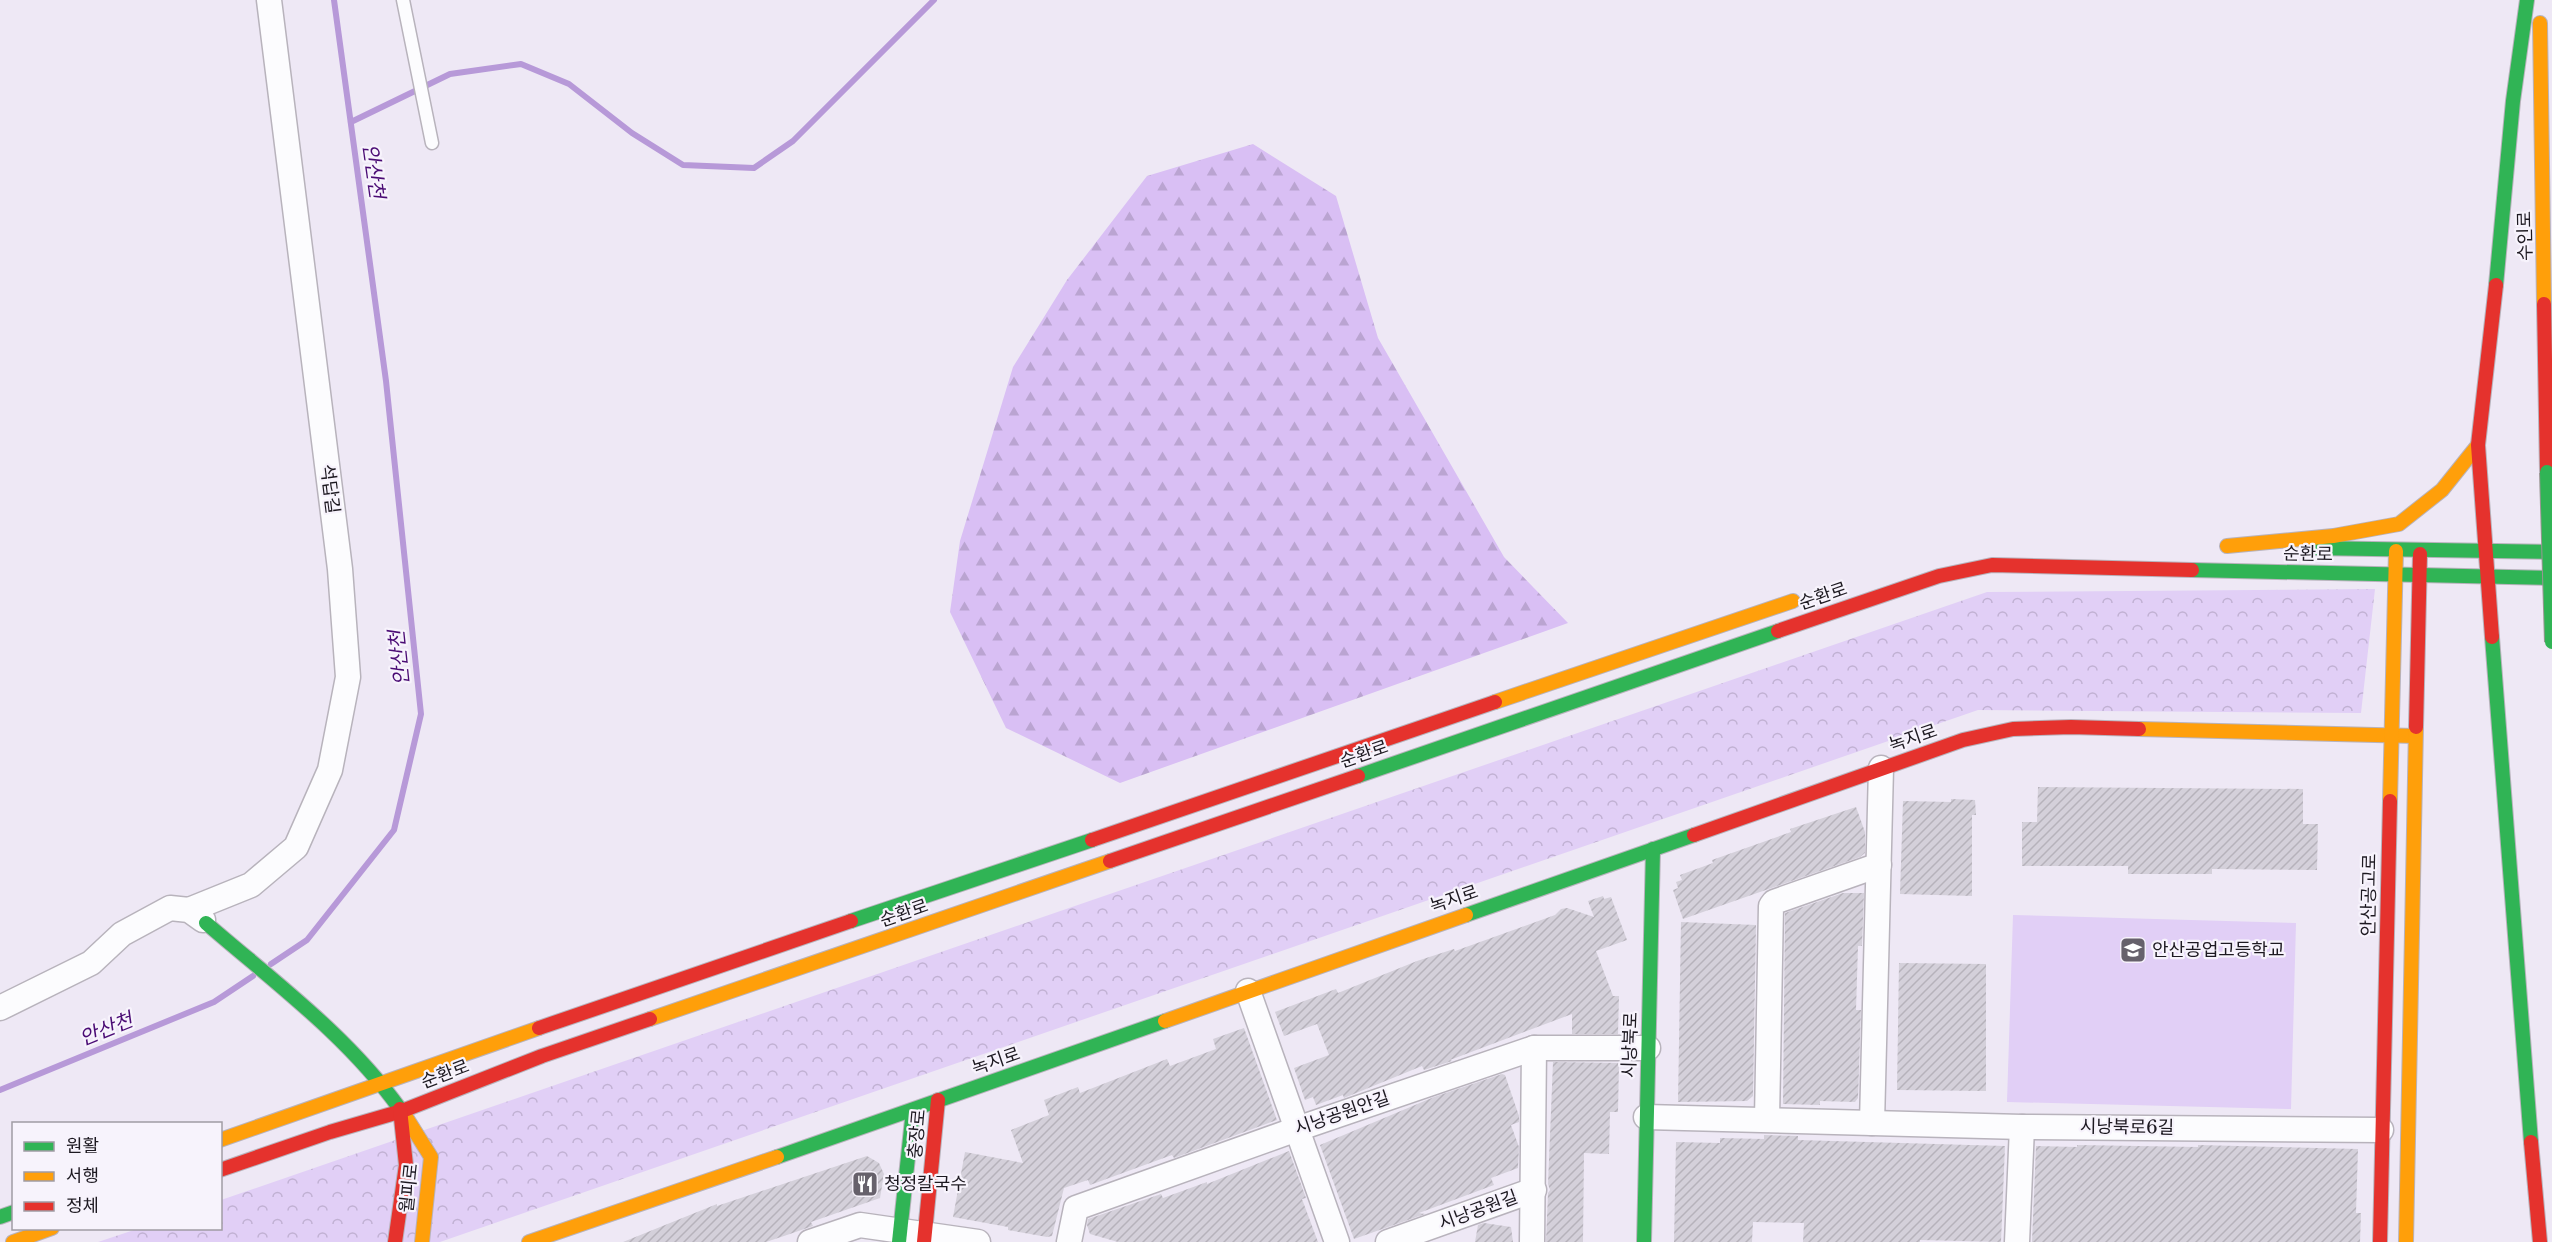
<svg xmlns="http://www.w3.org/2000/svg" width="2552" height="1242" font-family="'Libre Baskerville','Noto Sans KR',serif">
  <style>
    .forest { fill: url(#forest-firs) }
    .park { fill: url(#park-crowns) }
    .garden { fill: #e1cff6 }
    .lines { fill: none; stroke-linecap: round; stroke-linejoin: round }
    .stream { stroke: #b799d8; stroke-width: 6 }
    .building { fill: url(#building-hatch) }
    .lane-casing { stroke: #b8b3bc; stroke-width: 15 }
    .street-casing { stroke: #b8b3bc; stroke-width: 27 }
    .fast-casing { stroke: #b8b3bc; stroke-width: 16 }
    .slow-casing { stroke: #b8b3bc; stroke-width: 16 }
    .jam-casing { stroke: #b8b3bc; stroke-width: 16 }
    .lane { stroke: #fcfcfe; stroke-width: 12 }
    .street { stroke: #fcfcfe; stroke-width: 24 }
    .fast { stroke: #30b455; stroke-width: 14 }
    .slow { stroke: #ff9f0a; stroke-width: 14 }
    .jam { stroke: #e5322d; stroke-width: 14 }
    .fast-bridge-casing { stroke: #9a9693; stroke-width: 16; stroke-linecap: butt }
    .fast-bridge { stroke: #30b455; stroke-width: 14 }
    .labels { text-anchor: middle; stroke-width: 4.5; stroke-linejoin: round; paint-order: stroke }
    .street-label { font-size: 18px; fill: #1d1921; stroke: #f7f3fc }
    .poi-label { font-size: 18px; fill: #1d1921; stroke: #f7f3fc; text-anchor: start }
    .water-label { font-size: 20px; font-style: italic; fill: #4a0b74; stroke: #f7f3fc }
  </style>
  <defs>
    <pattern id="forest-firs" width="22" height="20" patternUnits="userSpaceOnUse" patternTransform="scale(1.5)"><rect width="22" height="20" fill="#d9bff4"/><path d="M5 1l3.5 6h-7zM16 11l3.5 6h-7z" fill="#baa4d1"/></pattern>
    <pattern id="park-crowns" width="20" height="18" patternUnits="userSpaceOnUse" patternTransform="scale(1.5)"><rect width="20" height="18" fill="#e1cff6"/><path d="M2 6a3 3 0 1 1 6 0M12 15a3 3 0 1 1 6 0" fill="none" stroke="#c1b1d3"/></pattern>
    <pattern id="building-hatch" width="6" height="6" patternUnits="userSpaceOnUse" patternTransform="scale(1.5)"><rect width="6" height="6" fill="#d4d0da"/><path d="M-1 1l2-2M0 6l6-6M5 7l2-2" fill="none" stroke="#b6b2bb"/></pattern>
  </defs>
  <rect width="100%" height="100%" fill="#eee8f5"/>
  <polygon class="forest" points="1253,144 1336,196 1378,338 1504,557 1568,623 1120,783 1006,728 950,612 960,541 1013,367 1067,280 1147,176"/>
  <polygon class="park" points="2375,589 2361,713 1978,710 440,1242 98,1242 137,1229 220,1228 221,1200 1987,592"/>
  <polygon class="garden" points="2013,915 2296,923 2291,1109 2007,1102"/>
  <g class="lines">
    <g class="stream">
      <polyline points="351,122 450,74 521,64 569,84 632,133 683,165 754,168 793,141 934,0"/>
      <polyline points="271,964 307,940 394,830 421,714 386,381 334,0"/>
      <polyline points="0,1090 214,1002 253,976"/>
    </g>
  </g>
  <g class="building">
    <polygon points="2038,787 2303,789 2303,824 2318,824 2317,870 2212,869 2212,874 2128,874 2128,866 2022,866 2022,822 2037,822"/>
    <polygon points="1951,799 1975,800 1976,815 1972,815 1972,896 1900,894 1903,801 1951,802"/>
    <polygon points="1856,807 1865,832 1865,853 1860,857 1683,919 1673,890 1678,888 1676,882 1682,880 1680,875 1713,863 1712,860 1791,832 1790,829"/>
    <polygon points="1843,893 1864,893 1862,946 1858,946 1856,1010 1861,1010 1858,1098 1855,1102 1820,1101 1820,1105 1783,1104 1785,913"/>
    <polygon points="1603,896 1604,899 1611,897 1627,940 1596,951 1613,996 1619,996 1618,1034 1572,1034 1572,1014 1450,1060 1452,1061 1424,1070 1422,1066 1344,1098 1343,1095 1316,1105 1313,1097 1305,1100 1294,1068 1329,1055 1317,1024 1284,1036 1275,1012 1336,989 1338,993 1417,961 1454,949 1455,951 1555,915 1561,909 1567,908 1594,917 1588,901"/>
    <polygon points="1681,922 1756,925 1753,1096 1747,1101 1678,1102"/>
    <polygon points="1899,963 1986,964 1986,1091 1897,1090"/>
    <polygon points="1244,1028 1277,1120 1174,1158 1172,1155 1090,1185 1088,1180 1064,1188 1052,1236 1047,1237 1008,1230 1008,1227 953,1217 965,1152 1023,1163 1011,1130 1049,1115 1044,1100 1078,1087 1080,1093 1167,1059 1170,1066 1216,1049 1213,1039"/>
    <polygon points="1553,1062 1619,1063 1618,1112 1610,1112 1609,1154 1584,1153 1583,1242 1546,1242 1548,1193 1550,1190 1548,1184"/>
    <polygon points="1502,1074 1505,1075 1519,1116 1519,1122 1511,1125 1519,1147 1518,1168 1491,1178 1494,1185 1419,1213 1425,1214 1354,1239 1320,1145 1434,1097"/>
    <polygon points="1764,1135 1798,1136 1798,1140 2005,1146 2001,1242 1920,1240 1920,1242 1803,1242 1804,1223 1753,1222 1752,1242 1674,1242 1676,1142 1720,1143 1720,1138 1764,1139"/>
    <polygon points="2077,1145 2198,1147 2198,1145 2358,1149 2356,1213 2361,1213 2360,1242 2032,1242 2036,1146 2077,1147"/>
    <polygon points="1289,1151 1306,1198 1302,1199 1318,1242 1118,1242 1090,1234 1087,1225 1088,1219 1161,1194 1163,1198 1207,1182 1207,1184"/>
    <polygon points="867,1156 879,1163 884,1174 880,1198 811,1222 813,1226 784,1236 766,1242 623,1242 717,1204 717,1206"/>
    <polygon points="1484,1223 1511,1227 1513,1242 1475,1242 1478,1225"/>
  </g>
  <g class="lines">
    <defs>
      <polyline id="lane" points="403,0 432,143"/>
      <g id="street">
        <polyline points="189,910 251,885 296,847 330,770 348,677 340,569 269,0"/>
        <polyline points="1248,991 1337,1242"/>
        <polyline points="0,1008 91,963 122,934 170,908 189,910 203,920"/>
        <polyline points="1646,1117 2022,1127 2381,1130"/>
        <polyline points="1767,1119 1771,906 1774,902 1879,865"/>
        <polyline points="1872,1123 1881,768"/>
        <polyline points="810,1242 860,1225 978,1242"/>
        <polyline points="1069,1242 1076,1208 1297,1129 1534,1048 1648,1048"/>
        <polyline points="1388,1242 1534,1190"/>
        <polyline points="1532,1242 1534,1048"/>
        <polyline points="2017,1242 2022,1127"/>
      </g>
      <g id="fast">
        <polyline points="2496,285 2513,101 2527,0"/>
        <polyline points="2311,548 2552,552"/>
        <polyline points="2192,570 2552,578"/>
        <polyline points="2492,637 2531,1142"/>
        <polyline points="1358,776 1778,631"/>
        <polyline points="1466,915 1694,835"/>
        <polyline points="851,921 1092,840"/>
        <path d="M206 923C273 981 348 1036 400 1109"/>
        <polyline points="777,1157 1165,1021"/>
        <polyline points="0,1217 14,1212"/>
        <polyline points="899,1242 913,1110"/>
        <polyline points="1644,1242 1653,849"/>
      </g>
      <g id="slow">
        <polyline points="2540,23 2544,304"/>
        <polyline points="2227,546 2333,536 2399,524 2442,490 2478,445"/>
        <polyline points="1495,702 1793,601"/>
        <polyline points="2139,729 2415,736"/>
        <polyline points="2390,801 2396,551"/>
        <polyline points="650,1019 1110,861"/>
        <polyline points="1165,1021 1466,915"/>
        <polyline points="404,1114 431,1157 422,1242"/>
        <polyline points="220,1140 539,1028"/>
        <polyline points="13,1242 52,1228"/>
        <polyline points="529,1242 777,1157"/>
        <polyline points="2406,1242 2416,727"/>
      </g>
      <g id="jam">
        <polyline points="2544,304 2547,472"/>
        <polyline points="1778,631 1939,576 1992,565 2192,570"/>
        <polyline points="2492,637 2478,445 2496,285"/>
        <polyline points="2416,727 2420,554"/>
        <polyline points="1694,835 1963,740 2013,729 2071,727 2139,729"/>
        <polyline points="1092,840 1495,702"/>
        <polyline points="1110,861 1358,776"/>
        <polyline points="539,1028 851,921"/>
        <polyline points="2531,1142 2540,1242"/>
        <polyline points="220,1170 330,1132 402,1111 542,1056 650,1019"/>
        <polyline points="395,1242 406,1165 400,1109"/>
        <polyline points="924,1242 938,1100"/>
        <polyline points="2380,1242 2390,801"/>
      </g>
    </defs>
    <use href="#lane" class="lane-casing"/>
    <use href="#street" class="street-casing"/>
    <use href="#fast" class="fast-casing"/>
    <use href="#slow" class="slow-casing"/>
    <use href="#jam" class="jam-casing"/>
    <use href="#lane" class="lane"/>
    <use href="#street" class="street"/>
    <use href="#fast" class="fast"/>
    <use href="#slow" class="slow"/>
    <use href="#jam" class="jam"/>
    <defs>
      <polyline id="fast-bridge" points="2547,472 2552,642"/>
    </defs>
    <use href="#fast-bridge" class="fast-bridge-casing"/>
    <use href="#fast-bridge" class="fast-bridge"/>
  </g>
  <defs>
    <symbol id="school-square" viewBox="-11 -11 22 22"><rect x="-9" y="-9" width="18" height="18" rx="4" fill="#66616b" stroke="#f7f3fc"/><path d="M0-5L7-2L0 1L-7-2ZM-4 1L0 2.5L4 1V4Q0 6-4 4Z" fill="#fff"/></symbol>
    <symbol id="restaurant-square" viewBox="-11 -11 22 22"><rect x="-9" y="-9" width="18" height="18" rx="4" fill="#66616b" stroke="#f7f3fc"/><path d="M-5-6h1v4h1v-4h1v4h1v-4h1v5L-1.5 .5V6h-2V.5L-5-1ZM5-6V6H3V1.5H1.5Q1.5-4 5-6Z" fill="#fff"/></symbol>
  </defs>
  <g fill-rule="evenodd">
    <use href="#school-square" x="2118" y="935" width="30" height="30"/>
    <use href="#restaurant-square" x="850" y="1169" width="30" height="30"/>
  </g>
  <g class="labels">
    <g class="street-label">
      <text transform="translate(2525 236) rotate(-91)" y="6">수인로</text>
      <text transform="translate(330 489) rotate(83)" y="6">석답길</text>
      <text transform="translate(2308 554) rotate(1)" y="6">순환로</text>
      <text transform="translate(1823 596) rotate(-19)" y="6">순환로</text>
      <text transform="translate(1913 738) rotate(-19)" y="6">녹지로</text>
      <text transform="translate(1364 754) rotate(-19)" y="6">순환로</text>
      <text transform="translate(2369 895) rotate(-89)" y="6">안산공고로</text>
      <text transform="translate(1454 899) rotate(-19)" y="6">녹지로</text>
      <text transform="translate(904 913) rotate(-19)" y="6">순환로</text>
      <text transform="translate(1630 1045) rotate(-88)" y="6">시낭북로</text>
      <text transform="translate(996 1061) rotate(-19)" y="6">녹지로</text>
      <text transform="translate(445 1074) rotate(-21)" y="6">순환로</text>
      <text transform="translate(1342 1113) rotate(-19)" y="6">시낭공원안길</text>
      <text transform="translate(2127 1127) rotate(1)" y="6">시낭북로6길</text>
      <text transform="translate(917 1134) rotate(-85)" y="6">충장로</text>
      <text transform="translate(409 1188) rotate(-84)" y="6">월피로</text>
      <text transform="translate(1478 1210) rotate(-20)" y="6">시낭공원길</text>
    </g>
    <g class="poi-label">
      <text x="2152" y="956">안산공업고등학교</text>
      <text x="884" y="1190">청정칼국수</text>
    </g>
    <g class="water-label">
      <text transform="translate(374 171) rotate(82)" y="7">안산천</text>
      <text transform="translate(399 658) rotate(-96)" y="7">안산천</text>
      <text transform="translate(106 1029) rotate(-22)" y="7">안산천</text>
    </g>
  </g>
  <rect x="12" y="1122" width="210" height="108" fill="#f7f3fc" stroke="#a09ca4" stroke-width="1.5"/>
  <rect x="24" y="1142" width="30" height="9" fill="#30b455" stroke="#a09ca4" stroke-width="1.5"/>
  <text x="66" y="1152" font-size="18" fill="#1d1921">원활</text>
  <rect x="24" y="1172" width="30" height="9" fill="#ff9f0a" stroke="#a09ca4" stroke-width="1.5"/>
  <text x="66" y="1182" font-size="18" fill="#1d1921">서행</text>
  <rect x="24" y="1202" width="30" height="9" fill="#e5322d" stroke="#a09ca4" stroke-width="1.5"/>
  <text x="66" y="1212" font-size="18" fill="#1d1921">정체</text>
</svg>
